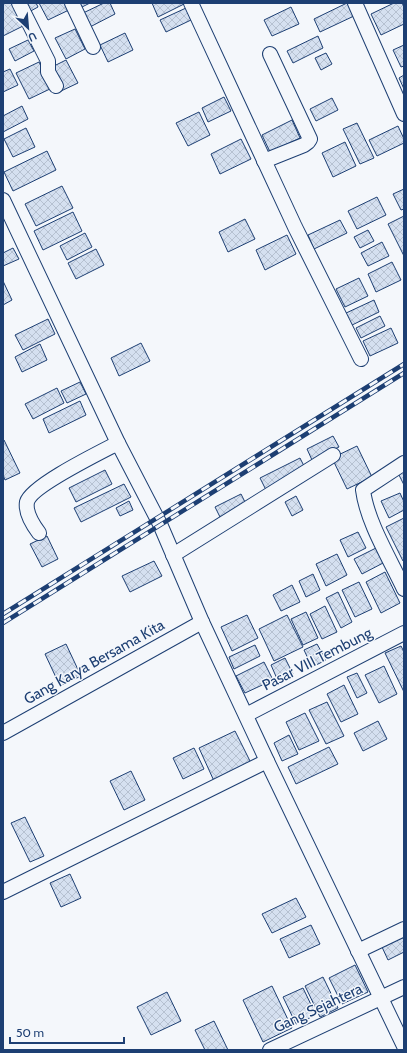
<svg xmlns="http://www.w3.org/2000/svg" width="407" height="1053" font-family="Cabin,sans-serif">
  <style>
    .building { fill: url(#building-cross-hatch); stroke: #1d3f73 }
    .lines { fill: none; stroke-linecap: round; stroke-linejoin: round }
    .minor-casing { stroke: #1d3f73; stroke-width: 16 }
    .minor { stroke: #f4f7fb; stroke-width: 14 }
    .rail-casing { stroke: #1d3f73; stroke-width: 4.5 }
    .rail { stroke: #f4f7fb; stroke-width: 3; stroke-dasharray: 9; stroke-linecap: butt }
    .labels { text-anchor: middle; stroke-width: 3; stroke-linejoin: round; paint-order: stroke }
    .street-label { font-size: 15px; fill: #1d3f73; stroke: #f4f7fb }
  </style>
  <defs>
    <pattern id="building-cross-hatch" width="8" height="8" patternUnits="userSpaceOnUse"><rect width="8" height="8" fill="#d5e0f0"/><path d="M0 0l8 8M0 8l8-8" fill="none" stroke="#b6c1d1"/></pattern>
  </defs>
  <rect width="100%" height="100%" fill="#f4f7fb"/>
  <g class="building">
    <polygon points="3,3 12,3 23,26 3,36"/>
    <polygon points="22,3 36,3 38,7 27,13"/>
    <polygon points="39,3 68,3 71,9 48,20"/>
    <polygon points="78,3 90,3 80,8"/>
    <polygon points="104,3 110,3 115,14 88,28 81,14"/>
    <polygon points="152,3 183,3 184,4 158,17"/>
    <polygon points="347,3 354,16 320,32 314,19"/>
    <polygon points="394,3 402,3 404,7 404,24 381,35 371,14"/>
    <polygon points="291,7 299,24 272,36 264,20"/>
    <polygon points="186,8 191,20 166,32 160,20"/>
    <polygon points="75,29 85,49 66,59 55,38"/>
    <polygon points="125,33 133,50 108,62 100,45"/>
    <polygon points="318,36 323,48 293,63 287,51"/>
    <polygon points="28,40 34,51 15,61 9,49"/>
    <polygon points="404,45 404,66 401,67 393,50"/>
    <polygon points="326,53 332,64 321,70 315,58"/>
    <polygon points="66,60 78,83 61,91 50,68"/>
    <polygon points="39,62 52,88 29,99 16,73"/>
    <polygon points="10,69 18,85 3,92 3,72"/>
    <polygon points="404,75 404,89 399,78"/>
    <polygon points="224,97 231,111 208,122 202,108"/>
    <polygon points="332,98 338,110 316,121 310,109"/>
    <polygon points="22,106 28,119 3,132 3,116"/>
    <polygon points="199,112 210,135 188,146 176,123"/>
    <polygon points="292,120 300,138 270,152 262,135"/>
    <polygon points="357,123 374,158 360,164 343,129"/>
    <polygon points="398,126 404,139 404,143 377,156 369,140"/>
    <polygon points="26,128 35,147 13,157 4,139"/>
    <polygon points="241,139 251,159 220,174 211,154"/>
    <polygon points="345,142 356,166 333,177 322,153"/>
    <polygon points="47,151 56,170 13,191 4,172"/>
    <polygon points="62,186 73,208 36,226 25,204"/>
    <polygon points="404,189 404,209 401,210 393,194"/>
    <polygon points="377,197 386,215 357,229 348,211"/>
    <polygon points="73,212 82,231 43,250 34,231"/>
    <polygon points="404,216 404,256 388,224"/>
    <polygon points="245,219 255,239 228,252 219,232"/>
    <polygon points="340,220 347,233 314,249 308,235"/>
    <polygon points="368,230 374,241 360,248 354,237"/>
    <polygon points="85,233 92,247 67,260 60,246"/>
    <polygon points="287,235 296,254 265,270 256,250"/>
    <polygon points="382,242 389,256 368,266 361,253"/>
    <polygon points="13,248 19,259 3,266 3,253"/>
    <polygon points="96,249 104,265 76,279 68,263"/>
    <polygon points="392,262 401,280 376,292 368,274"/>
    <polygon points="359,278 368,296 345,307 336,289"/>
    <polygon points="3,281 12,300 3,305"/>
    <polygon points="374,300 379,312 350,326 344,314"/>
    <polygon points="380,316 385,326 361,338 356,328"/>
    <polygon points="48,319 55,334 23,350 15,335"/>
    <polygon points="391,328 398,343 370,356 363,341"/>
    <polygon points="141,343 150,361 119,376 111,358"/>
    <polygon points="40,344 47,360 22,372 15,357"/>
    <polygon points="80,382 86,394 67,403 61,391"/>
    <polygon points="57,388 64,403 33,419 25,404"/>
    <polygon points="80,401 86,415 49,433 43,419"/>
    <polygon points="333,436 339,447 312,460 307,449"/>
    <polygon points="3,440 4,440 20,473 5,480 3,475"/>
    <polygon points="357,446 372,477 347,489 332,458"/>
    <polygon points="300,458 306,470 266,490 260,478"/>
    <polygon points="404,465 404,485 396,469"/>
    <polygon points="105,470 112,484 76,502 69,488"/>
    <polygon points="124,484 131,497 81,522 74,508"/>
    <polygon points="400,493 404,502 404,510 389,518 381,501"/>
    <polygon points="241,494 247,506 221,519 215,507"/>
    <polygon points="296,496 303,510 292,516 285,502"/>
    <polygon points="129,501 133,510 120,516 116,508"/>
    <polygon points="404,518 404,560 403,561 386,527"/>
    <polygon points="358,532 366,548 348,557 340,540"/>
    <polygon points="47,536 58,559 42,567 30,544"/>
    <polygon points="378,547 385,562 362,574 354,559"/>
    <polygon points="337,554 347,575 326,586 316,564"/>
    <polygon points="154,561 162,576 130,592 122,576"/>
    <polygon points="385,572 400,603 381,613 366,582"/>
    <polygon points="313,574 320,590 306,597 299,581"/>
    <polygon points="359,582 372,609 355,617 342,590"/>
    <polygon points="292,585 300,602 281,611 273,595"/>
    <polygon points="338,592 352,622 341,628 326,598"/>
    <polygon points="325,606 337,632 322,639 310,614"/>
    <polygon points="306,612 318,638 303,645 291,619"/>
    <polygon points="247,615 258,638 232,651 221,627"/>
    <polygon points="287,615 303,647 274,661 259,629"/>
    <polygon points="66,644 81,676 60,686 45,654"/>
    <polygon points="317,644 326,660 312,667 304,650"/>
    <polygon points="255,645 260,656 234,669 229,657"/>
    <polygon points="401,646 404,652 404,692 385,653"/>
    <polygon points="285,658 293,674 278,681 271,665"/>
    <polygon points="264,662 273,680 245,693 236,676"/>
    <polygon points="384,666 397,694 379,703 365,675"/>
    <polygon points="357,673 367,693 357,698 347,677"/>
    <polygon points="344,685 358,714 341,722 327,694"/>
    <polygon points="327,702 344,736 326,744 309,710"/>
    <polygon points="305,713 319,741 299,750 286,722"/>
    <polygon points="378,721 387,739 363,751 354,733"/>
    <polygon points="235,731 251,763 214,781 199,748"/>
    <polygon points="289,735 298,754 282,761 274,743"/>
    <polygon points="329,747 338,764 296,784 288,767"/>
    <polygon points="194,748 204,769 183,779 173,758"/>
    <polygon points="131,771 145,800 124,810 110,781"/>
    <polygon points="25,817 44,856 30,862 11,823"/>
    <polygon points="70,874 81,898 61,907 50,883"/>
    <polygon points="296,898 306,917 272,933 262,914"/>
    <polygon points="311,925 320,944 289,958 280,939"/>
    <polygon points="404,937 404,952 388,960 382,947"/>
    <polygon points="355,965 368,992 342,1004 329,978"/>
    <polygon points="323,977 338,1008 320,1017 305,986"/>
    <polygon points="272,986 292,1028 263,1042 243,1000"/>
    <polygon points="303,988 316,1015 296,1024 283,997"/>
    <polygon points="167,992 181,1021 151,1035 137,1007"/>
    <polygon points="214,1021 228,1050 205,1050 195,1030"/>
  </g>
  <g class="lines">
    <defs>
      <g id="minor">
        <polyline points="19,3 48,61 48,72 56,86"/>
        <polyline points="72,3 93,47"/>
        <polyline points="191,3 295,227 361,359"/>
        <polyline points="355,3 404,114"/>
        <polyline points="264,161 304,145 308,142 310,139 270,54"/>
        <polyline points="3,200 118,443 160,524 202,622 267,761 404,1046"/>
        <path d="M404 463 363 490C367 522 390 559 404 589"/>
        <path d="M39 533C33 525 25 513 27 502 31 486 101 452 118 443"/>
        <polyline points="173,555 333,455"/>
        <polyline points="246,715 404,633"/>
        <polyline points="3,733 202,622"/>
        <polyline points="3,892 267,761"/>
        <polyline points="358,951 404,929"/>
        <polyline points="270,1050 404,987"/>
      </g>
    </defs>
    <use href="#minor" class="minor-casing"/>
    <use href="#minor" class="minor"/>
    <defs>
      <g id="rail">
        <polyline points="3,614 404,364"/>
        <polyline points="3,623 404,373"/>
      </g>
    </defs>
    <use href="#rail" class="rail-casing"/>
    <use href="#rail" class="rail"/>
  </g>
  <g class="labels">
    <g class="street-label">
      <text transform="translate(317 659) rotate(-27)" y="5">Pasar VIII Tembung</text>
      <text transform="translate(94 662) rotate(-29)" y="5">Gang Karya Bersama Kita</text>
      <text transform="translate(318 1008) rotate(-25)" y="5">Gang Sejahtera</text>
    </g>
  </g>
  <rect width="407" height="1053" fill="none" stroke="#1d3f73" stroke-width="8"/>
  <g transform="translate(28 28) rotate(154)" stroke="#f4f7fb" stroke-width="3" paint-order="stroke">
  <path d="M0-3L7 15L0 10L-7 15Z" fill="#1d3f73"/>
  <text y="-6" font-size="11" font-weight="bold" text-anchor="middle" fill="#1d3f73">U</text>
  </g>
  <path d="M10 1037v6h114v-6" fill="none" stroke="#1d3f73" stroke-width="2"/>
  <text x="16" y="1037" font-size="12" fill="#1d3f73" stroke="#f4f7fb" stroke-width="3" paint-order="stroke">50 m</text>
</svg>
